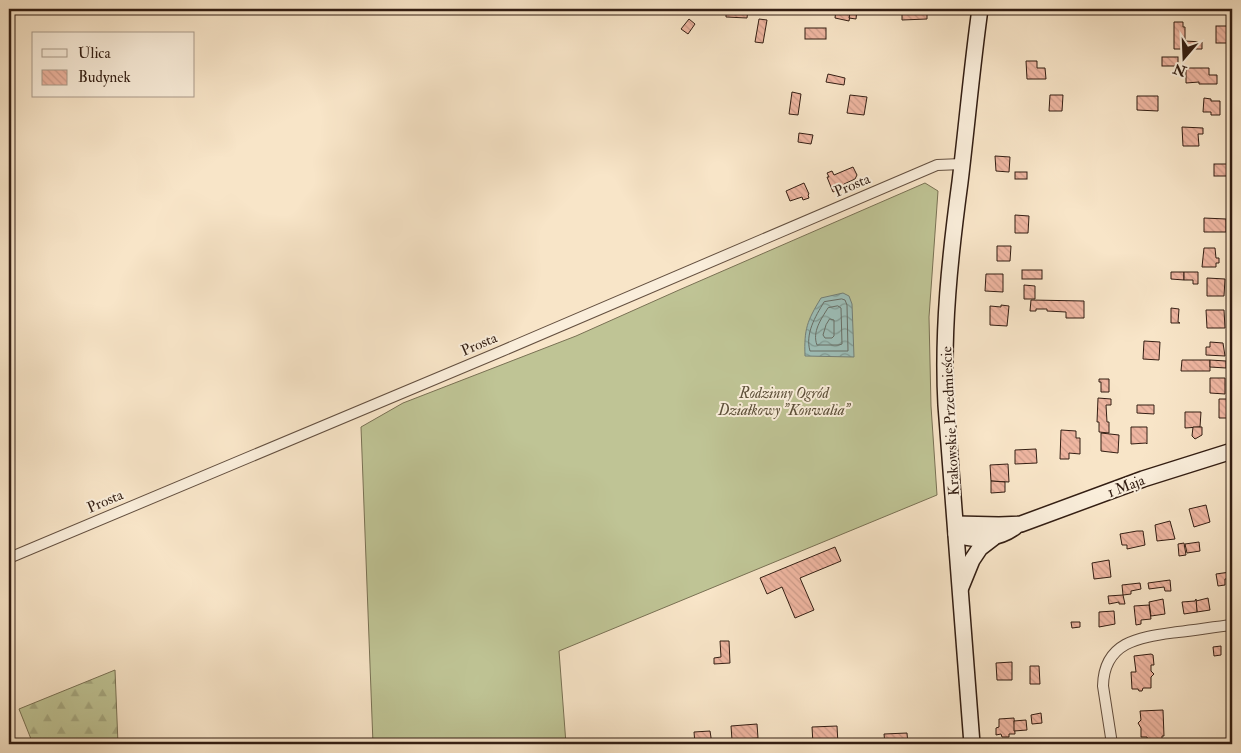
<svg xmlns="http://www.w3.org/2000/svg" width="1241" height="753" font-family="'IM FELL Double Pica',serif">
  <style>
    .forest { fill: url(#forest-firs); stroke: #797154 }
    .garden { fill: #bfc495; stroke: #797154 }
    .water { fill: url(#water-waves); stroke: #737f77 }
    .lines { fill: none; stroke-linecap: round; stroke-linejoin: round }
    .shore { stroke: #686e66; stroke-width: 1 }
    .building { fill: url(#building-back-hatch); stroke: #331e13 }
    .street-casing { stroke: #645040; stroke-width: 12 }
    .secondary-casing { stroke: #331e13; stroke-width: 18 }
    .street { stroke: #faeedb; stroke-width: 10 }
    .secondary { stroke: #faeedb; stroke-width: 15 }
    .labels { text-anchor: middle; stroke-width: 4; stroke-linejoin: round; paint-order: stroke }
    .street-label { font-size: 15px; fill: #331e13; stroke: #faeedb }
    .park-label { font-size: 15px; font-style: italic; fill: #5d503a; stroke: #faeedb }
  </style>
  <defs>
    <pattern id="forest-firs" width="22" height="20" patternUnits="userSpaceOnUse" patternTransform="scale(1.25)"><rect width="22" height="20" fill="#bfc495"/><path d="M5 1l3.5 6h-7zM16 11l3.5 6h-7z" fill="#a5a880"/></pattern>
    <pattern id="water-waves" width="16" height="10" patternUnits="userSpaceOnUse" patternTransform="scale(1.25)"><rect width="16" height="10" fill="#9dbfb9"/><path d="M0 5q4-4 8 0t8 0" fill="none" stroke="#819b95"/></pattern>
    <pattern id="building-back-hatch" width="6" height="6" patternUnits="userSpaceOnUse" patternTransform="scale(1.25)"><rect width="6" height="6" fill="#efb6a1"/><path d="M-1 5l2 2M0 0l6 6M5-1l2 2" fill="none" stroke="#cd9c8a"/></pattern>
  </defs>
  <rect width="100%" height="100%" fill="#f8e5c8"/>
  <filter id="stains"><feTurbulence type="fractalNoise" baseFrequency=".004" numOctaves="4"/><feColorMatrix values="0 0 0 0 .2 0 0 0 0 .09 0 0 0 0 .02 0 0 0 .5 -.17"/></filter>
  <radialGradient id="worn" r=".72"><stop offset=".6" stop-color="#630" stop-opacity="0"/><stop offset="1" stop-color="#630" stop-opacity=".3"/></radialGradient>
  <polygon class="forest" points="115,670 118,744 33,744 19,709"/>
  <polygon class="garden" points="925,183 938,191 929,317 931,406 937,495 559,651 566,744 373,744 361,427 403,403 576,336 679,290"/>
  <path class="water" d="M843 293 849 296 852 304 854 357 805 356C804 329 807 321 821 298Z"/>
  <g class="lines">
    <g class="shore">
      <path d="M842 299 845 300 847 305 848 351H810C805 334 815 317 824 302Z"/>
      <path d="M838 306 841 308 842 344 839 345H817C812 332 821 319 828 308Z"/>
      <polygon points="830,319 834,320 834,336 832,338 825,338 823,335 826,325"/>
    </g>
  </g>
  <g class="building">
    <polygon points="726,9 748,9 747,18 726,17"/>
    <polygon points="836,9 851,9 849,21 835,18"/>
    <polygon points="851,9 861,9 860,11 857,10 856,19 849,18"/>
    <polygon points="902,9 927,9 927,19 902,20"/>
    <polygon points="689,19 695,24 688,34 681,29"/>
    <polygon points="759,19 767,20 763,43 755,42"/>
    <polygon points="1174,22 1183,22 1183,27 1185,27 1185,49 1174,49"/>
    <rect x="1216" y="26" width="15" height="17"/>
    <rect x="805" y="28" width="21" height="11"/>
    <polygon points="1185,41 1202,42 1202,49 1185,49"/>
    <rect x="1162" y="57" width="16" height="9"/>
    <polygon points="1026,61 1037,61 1037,68 1045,68 1046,79 1027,79"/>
    <polygon points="1186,68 1209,68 1209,75 1217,75 1217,84 1199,84 1199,82 1186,83"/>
    <polygon points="828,74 845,78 844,85 826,82"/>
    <polygon points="792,92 801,94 798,115 789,114"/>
    <polygon points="850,95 867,97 864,115 847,113"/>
    <polygon points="1050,95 1063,95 1062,111 1049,111"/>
    <polygon points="1137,96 1158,96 1158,111 1137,110"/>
    <polygon points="1204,98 1211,99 1211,101 1220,101 1220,115 1211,115 1211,112 1203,112"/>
    <polygon points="1182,127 1203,128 1203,134 1198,134 1199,146 1183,146"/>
    <polygon points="799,133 813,135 811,144 798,142"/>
    <polygon points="995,156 1010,157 1009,172 996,171"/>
    <rect x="1214" y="164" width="14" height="12"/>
    <polygon points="853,167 857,175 855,179 844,184 845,187 833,192 827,177 829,177 827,173 832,171 834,175"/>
    <rect x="1015" y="172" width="12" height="7"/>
    <polygon points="804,183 809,194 808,195 809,198 803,200 802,197 790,201 786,191"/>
    <polygon points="1015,215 1029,216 1028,233 1015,233"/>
    <polygon points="1204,218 1226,219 1226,232 1204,232"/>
    <polygon points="997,246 1011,246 1010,261 997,261"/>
    <polygon points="1204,248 1215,248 1216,258 1219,258 1219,263 1216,263 1216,267 1202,267"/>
    <rect x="1022" y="270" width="20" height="9"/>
    <polygon points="1171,272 1184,272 1184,280 1171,279"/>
    <polygon points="1184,272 1198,272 1198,284 1193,284 1193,280 1184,280"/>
    <polygon points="986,274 1003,274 1003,292 985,291"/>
    <polygon points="1207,278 1225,279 1224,296 1207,296"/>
    <polygon points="1024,285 1035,286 1035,299 1024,299"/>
    <polygon points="1031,300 1084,301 1084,318 1066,318 1066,312 1047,311 1047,309 1036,309 1036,311 1030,311"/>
    <polygon points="1001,305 1009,306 1007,326 990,325 990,306 1001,307"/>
    <polygon points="1171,308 1179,309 1178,322 1180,323 1171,323"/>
    <polygon points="1206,310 1224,310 1225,328 1207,328"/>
    <polygon points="1144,341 1160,342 1159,360 1143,359"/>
    <polygon points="1210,342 1223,343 1225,356 1206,355 1206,347 1210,347"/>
    <polygon points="1182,360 1210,360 1210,371 1181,371"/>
    <polygon points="1210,360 1226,361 1226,368 1210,367"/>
    <polygon points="1210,378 1225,378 1225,394 1210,393"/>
    <polygon points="1099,379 1109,379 1109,392 1101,392 1101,382 1099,382"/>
    <polygon points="1098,398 1111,399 1111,405 1106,405 1107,422 1109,422 1109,433 1099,432 1099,422 1097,422"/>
    <polygon points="1219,399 1230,399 1230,401 1232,401 1232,411 1230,412 1230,418 1219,418"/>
    <polygon points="1137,405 1154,405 1154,414 1137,413"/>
    <polygon points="1185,412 1201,412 1200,427 1185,428"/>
    <polygon points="1131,427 1147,427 1147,444 1146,443 1131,444"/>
    <polygon points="1193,427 1202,427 1202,435 1195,439 1192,436"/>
    <polygon points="1061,430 1076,431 1076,438 1080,438 1080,454 1069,453 1069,459 1060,459"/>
    <polygon points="1101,433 1119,435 1118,453 1101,451"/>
    <polygon points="1036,449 1037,463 1015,464 1015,450"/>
    <polygon points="1008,464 1009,482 991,481 990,465"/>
    <polygon points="991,481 1005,482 1005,492 991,493"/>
    <polygon points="1206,505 1210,522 1194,527 1189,509"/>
    <polygon points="1170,521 1175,539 1157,541 1155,525"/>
    <polygon points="1137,531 1143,531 1145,545 1127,549 1127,545 1122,545 1120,534"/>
    <polygon points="1199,542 1200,551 1187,553 1185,544"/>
    <polygon points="1184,543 1186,555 1179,556 1178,544"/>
    <polygon points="835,547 841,561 800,578 814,610 795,618 782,587 767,594 760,578"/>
    <polygon points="1109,560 1111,577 1094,579 1092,563"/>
    <polygon points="1230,572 1231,578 1225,579 1225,585 1218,586 1216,574"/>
    <polygon points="1170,580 1171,591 1165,591 1164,587 1149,589 1148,583"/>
    <polygon points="1140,583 1141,589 1131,591 1131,594 1123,595 1122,585"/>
    <polygon points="1228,593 1232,593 1232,607 1229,607"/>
    <polygon points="1123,595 1125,604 1119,604 1119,602 1109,604 1108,596"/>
    <polygon points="1208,598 1210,610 1197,612 1196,601"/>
    <polygon points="1163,599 1165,614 1151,616 1149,602"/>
    <polygon points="1196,599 1197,612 1184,614 1182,602 1195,601"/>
    <polygon points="1149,605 1151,619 1141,620 1141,624 1136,625 1134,606"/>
    <polygon points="1114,611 1115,624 1099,627 1099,612"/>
    <polygon points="1071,622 1080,622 1080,627 1072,628"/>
    <polygon points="720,641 729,641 730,663 714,664 714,658 721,657"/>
    <polygon points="1221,646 1221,655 1214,656 1213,647"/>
    <polygon points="1151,654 1153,655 1154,665 1151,665 1151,671 1154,674 1151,677 1151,688 1143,688 1142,691 1139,691 1138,689 1132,689 1131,672 1136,672 1134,656"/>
    <polygon points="1012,662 1012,680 997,680 996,663"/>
    <polygon points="1030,666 1039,666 1040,684 1030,684"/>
    <polygon points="1163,710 1164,736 1162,736 1162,744 1152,744 1151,740 1148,741 1147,737 1141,737 1141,728 1138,723 1141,720 1140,711"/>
    <polygon points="1041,713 1042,723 1032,724 1031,715"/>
    <polygon points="1014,718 1015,734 1009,734 1009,737 1002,737 1001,734 996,735 996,728 999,727 999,719"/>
    <polygon points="1026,720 1027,730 1014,731 1014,721"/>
    <polygon points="757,724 758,738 732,740 731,726"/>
    <polygon points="837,726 838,744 813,744 812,727"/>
    <polygon points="710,731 712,744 695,744 694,732"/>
    <polygon points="907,733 908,744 885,744 884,734"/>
    <polygon points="732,740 732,744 721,744 721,741"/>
    <polygon points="1045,740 1045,744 1020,744 1020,741"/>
  </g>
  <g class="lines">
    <defs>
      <g id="street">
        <polyline points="9,558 502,351 937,165 962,164"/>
        <path d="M1112 744 1103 686C1104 640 1142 637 1178 632 1196 630 1214 627 1232 625"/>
      </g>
      <g id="secondary">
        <polyline points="956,524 999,525 1021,524 1143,479 1232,451"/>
        <path d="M956 534C975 542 999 539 1015 527"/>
        <polyline points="961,587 972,560 980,548 993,538"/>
        <path d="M972 744 946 405C942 331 950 256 960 182 967 124 972 66 980 9"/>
      </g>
    </defs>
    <use href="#street" class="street-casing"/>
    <use href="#secondary" class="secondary-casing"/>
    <use href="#street" class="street"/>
    <use href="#secondary" class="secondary"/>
  </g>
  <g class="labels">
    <g class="street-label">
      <text transform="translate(852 185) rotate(-23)" y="5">Prosta</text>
      <text transform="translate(479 344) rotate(-23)" y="5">Prosta</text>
      <text transform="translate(950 421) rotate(-93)" y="5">Krakowskie Przedmieście</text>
      <text transform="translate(1126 486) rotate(-21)" y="5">1 Maja</text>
      <text transform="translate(105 501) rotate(-23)" y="5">Prosta</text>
    </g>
    <g class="park-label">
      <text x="784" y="398">Rodzinny Ogród<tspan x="784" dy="17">Działkowy "Konwalia"</tspan></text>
    </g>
  </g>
  <rect width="1241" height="753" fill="none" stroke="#f8e5c8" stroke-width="30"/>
  <rect x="10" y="10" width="1221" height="733" fill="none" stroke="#331e13" stroke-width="2.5"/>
  <rect x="15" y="15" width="1211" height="723" fill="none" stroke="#331e13"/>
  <rect x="32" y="32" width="162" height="65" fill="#faeedb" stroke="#aa9b8b"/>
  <rect x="42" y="49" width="25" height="8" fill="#faeedb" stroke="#aa9b8b"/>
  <text x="78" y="58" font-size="15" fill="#331e13">Ulica</text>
  <rect x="42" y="70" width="25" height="15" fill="url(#building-back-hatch)" stroke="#aa9b8b"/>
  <text x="78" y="82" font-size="15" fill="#331e13">Budynek</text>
  <g transform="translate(1184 58) rotate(199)" stroke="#faeedb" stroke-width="4" paint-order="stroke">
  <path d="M0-4L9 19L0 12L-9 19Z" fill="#331e13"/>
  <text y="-8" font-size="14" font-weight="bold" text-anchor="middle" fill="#331e13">N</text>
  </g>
  <rect width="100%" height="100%" filter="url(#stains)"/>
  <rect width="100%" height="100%" fill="url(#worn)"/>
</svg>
